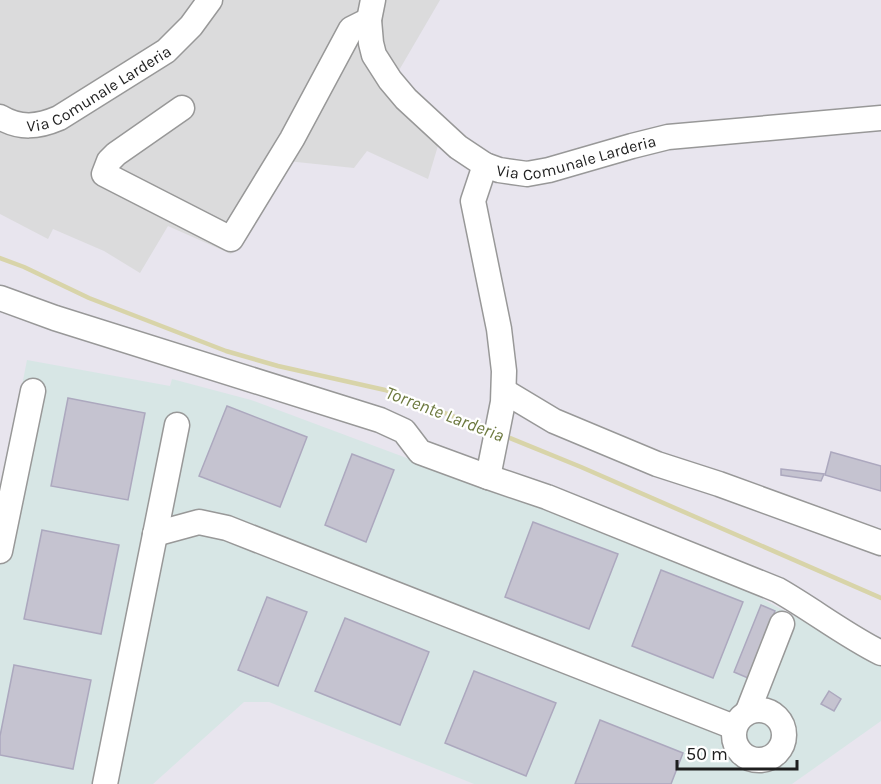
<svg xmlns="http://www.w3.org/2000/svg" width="881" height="784" font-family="Karla,sans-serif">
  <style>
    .residential { fill: #dbdbdc }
    .industrial { fill: #d7e6e5 }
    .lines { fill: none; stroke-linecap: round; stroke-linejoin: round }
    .stream { stroke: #d8d4a9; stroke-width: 4.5 }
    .building { fill: #c5c3d0; stroke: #aca8be; stroke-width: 1.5 }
    .minor-casing { stroke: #989898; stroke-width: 27 }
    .minor { stroke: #fff; stroke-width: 24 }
    .labels { text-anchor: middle; stroke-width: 4.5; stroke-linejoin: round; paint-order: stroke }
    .street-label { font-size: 16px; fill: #1e1e1e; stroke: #fff }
    .water-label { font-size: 18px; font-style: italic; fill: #6d793f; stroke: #fff }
  </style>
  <rect width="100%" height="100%" fill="#e8e5ee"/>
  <polygon class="residential" points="0,0 440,0 398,72 446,119 428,179 367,151 354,168 287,161 231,254 168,226 140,273 104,251 53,229 48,239 0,214"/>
  <polygon class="industrial" points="27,360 170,386 172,379 251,400 412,460 519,495 742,588 881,663 881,721 792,784 474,784 269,702 244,702 153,784 0,784 0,498"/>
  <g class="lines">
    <g class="stream">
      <polyline points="0,258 24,267 89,298 226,351 278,366 385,390 489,430"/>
      <polyline points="505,436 581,467 881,598"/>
    </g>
  </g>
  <g class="building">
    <polygon points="68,398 145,413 128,500 51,486"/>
    <polygon points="227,406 307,437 280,507 199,476"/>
    <polygon points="831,452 881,466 881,491 825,475"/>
    <polygon points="352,454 394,470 366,542 325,525"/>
    <polygon points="781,469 824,474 821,481 781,475"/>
    <polygon points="533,522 618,554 589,629 505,597"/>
    <polygon points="42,530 119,545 101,634 24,619"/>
    <polygon points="661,570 743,602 713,678 632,646"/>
    <polygon points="267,597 307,612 278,686 238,670"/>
    <polygon points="761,605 775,611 748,678 734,672"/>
    <polygon points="345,618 429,652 400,725 315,691"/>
    <polygon points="14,665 91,680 73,769 0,755 0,736"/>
    <polygon points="474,671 556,703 526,776 445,743"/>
    <polygon points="829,691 841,699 834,711 821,704"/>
    <polygon points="600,720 683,753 671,784 575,784"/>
  </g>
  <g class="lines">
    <defs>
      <g id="minor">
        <path id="s1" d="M373 0 369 20 371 43 374 55 390 80 406 99 458 147 485 165 499 170 527 174 549 170 632 146 668 137 881 118"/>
        <polyline points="182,108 116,154 109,161 104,174 231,239 292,139 351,29 369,20"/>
        <path id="s2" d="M0 117C20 129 38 127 59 118L166 51 191 26 210 0"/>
        <polyline points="0,298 55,318 380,420 404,431 420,452 488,477 503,402 504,371 499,329 473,201 485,165"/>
        <polyline points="504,391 554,421 657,464 719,484 881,543"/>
        <path d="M488 477 547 497 778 590C813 610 845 635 881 653"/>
        <polyline points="155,534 199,522 227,528 734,727"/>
        <polyline points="0,551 33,391"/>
        <circle cx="759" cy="735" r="25"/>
        <polyline points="748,711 782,624"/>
        <polyline points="105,784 177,425"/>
      </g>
    </defs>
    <use href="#minor" class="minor-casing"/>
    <use href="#minor" class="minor"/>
  </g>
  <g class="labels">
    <g class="street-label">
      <text dy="6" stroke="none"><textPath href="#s2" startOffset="110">Via Comunale Larderia</textPath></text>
      <text dy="6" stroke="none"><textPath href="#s1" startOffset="308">Via Comunale Larderia</textPath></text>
    </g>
    <g class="water-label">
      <text transform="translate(445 414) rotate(21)" y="6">Torrente Larderia</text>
    </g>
  </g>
  <path d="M677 760v9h120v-9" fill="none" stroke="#1e1e1e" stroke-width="3"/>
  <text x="686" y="760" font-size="18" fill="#1e1e1e" stroke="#ffffff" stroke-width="4.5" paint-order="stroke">50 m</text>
</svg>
